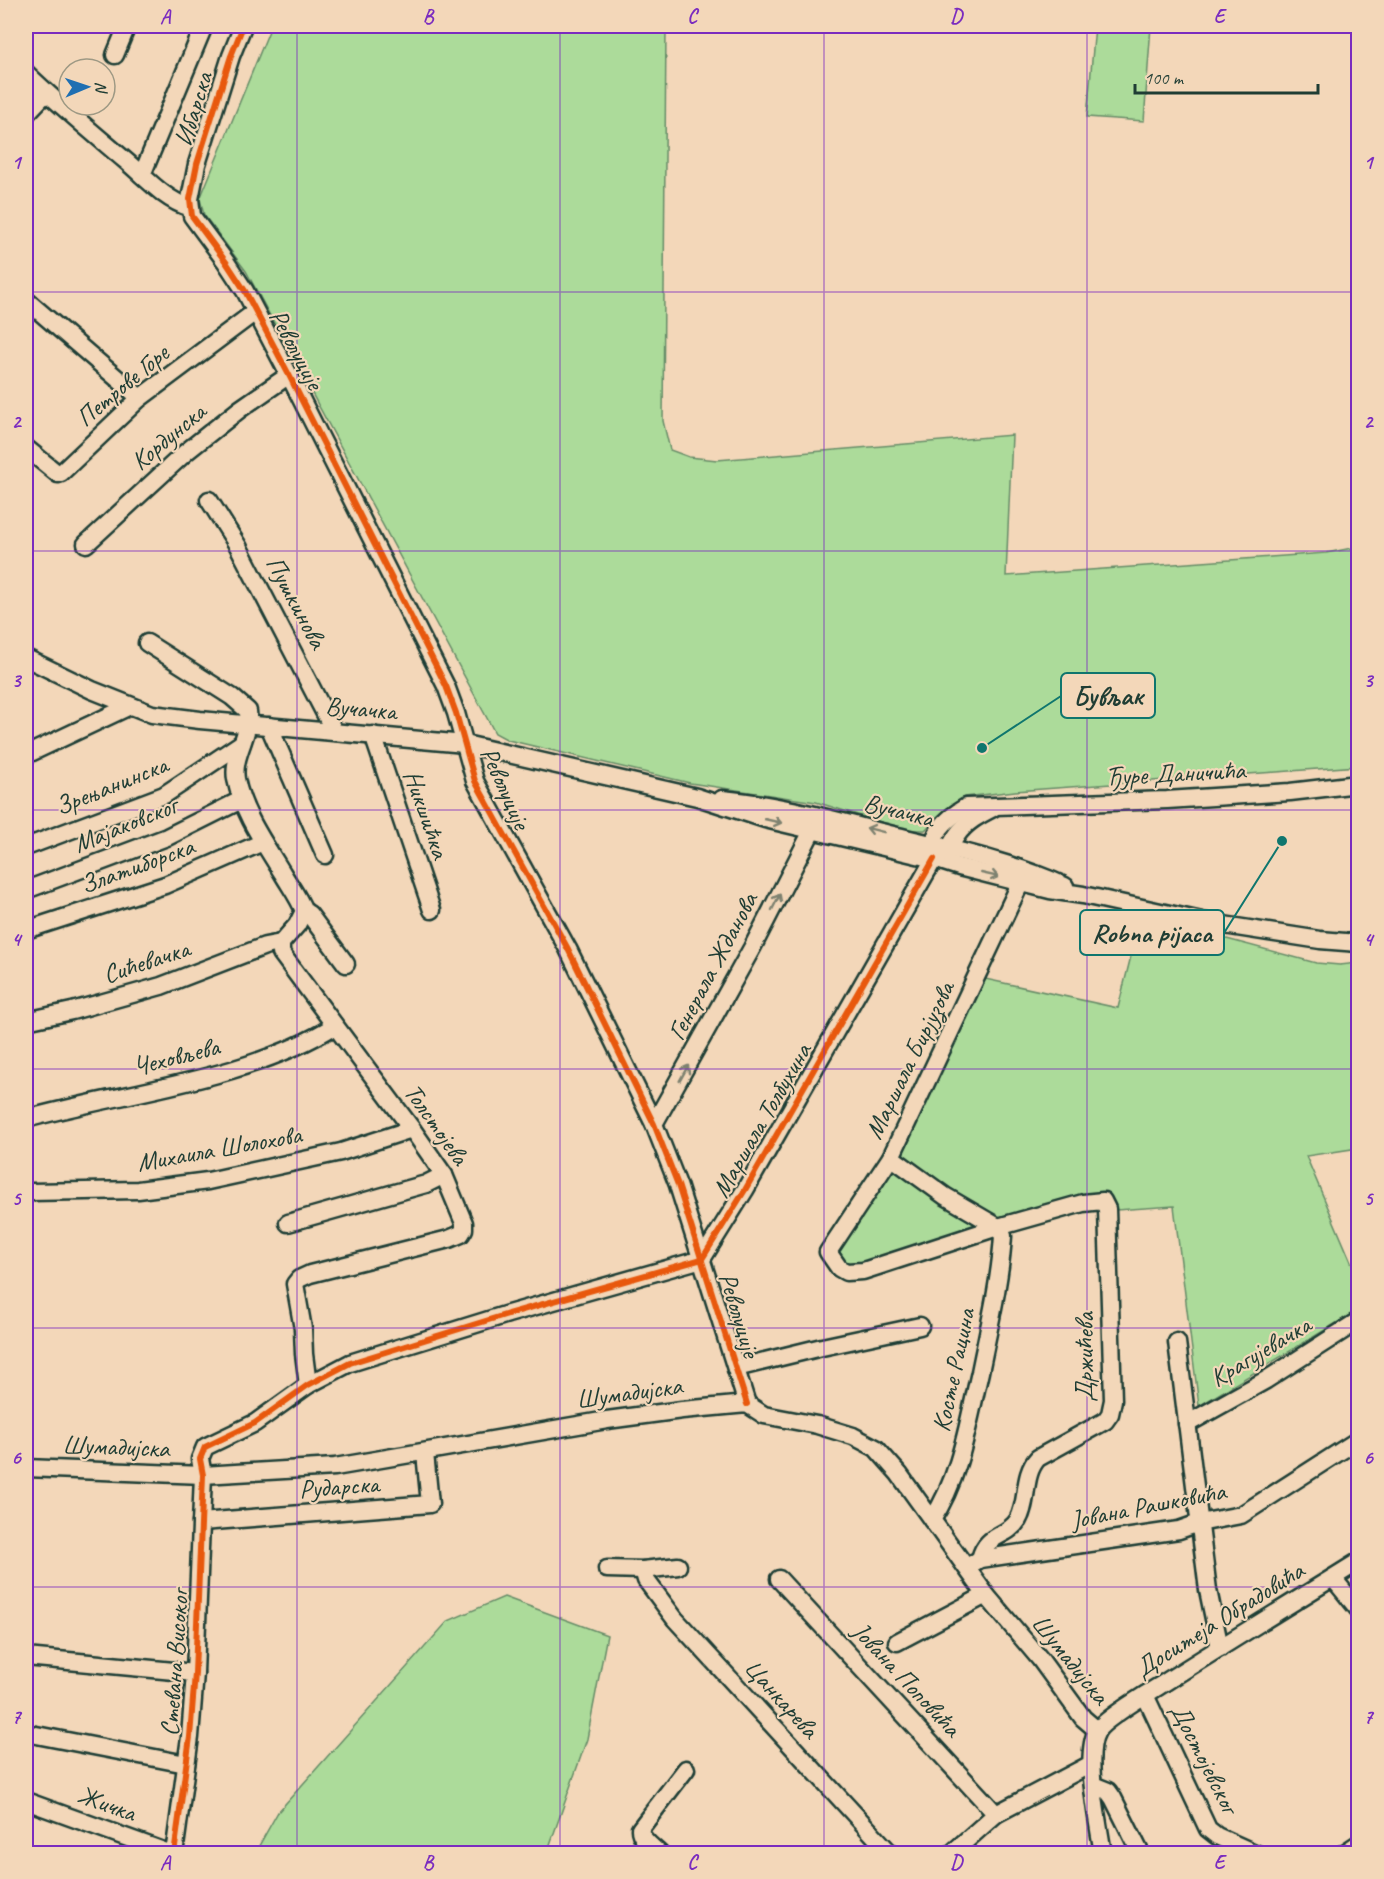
<svg xmlns="http://www.w3.org/2000/svg" width="1384" height="1879" font-family="Caveat,sans-serif">
  <style>
    .green { fill: #acdb9a; stroke: #668c67; stroke-width: 1.5 }
    .lines { fill: none; stroke-linecap: round; stroke-linejoin: round }
    .minor-casing { stroke: #1f3d34; stroke-width: 21 }
    .minor { stroke: #f3d7b9; stroke-width: 16 }
    .cycleway-casing { stroke: #f3d7b9; stroke-width: 10 }
    .cycleway { stroke: #e8590c; stroke-width: 6 }
    .oneway { stroke: #7e8270 }
    .grid { fill: none; stroke: #7b2cbf; stroke-width: 1.5; stroke-opacity: 0.55 }
    .labels { text-anchor: middle; stroke-width: 4.5; stroke-linejoin: round; paint-order: stroke }
    .street-label { font-size: 26px; fill: #1f3d34; stroke: #f3d7b9 }
    .leader { fill: none; stroke: #0f766e; stroke-width: 2 }
    .callout-dot { fill: #0f766e; stroke: #f3d7b9; stroke-width: 2 }
    .callout { fill: #f3d7b9; stroke: #0f766e; stroke-width: 2 }
    .callout-label { font-size: 27px; text-anchor: middle; font-weight: bold; fill: #1f3d34 }
    .neatline { fill: none; stroke: #7b2cbf; stroke-width: 2 }
    .grid-label { font-size: 20px; text-anchor: middle; font-weight: bold; fill: #7b2cbf }
  </style>
  <rect width="100%" height="100%" fill="#f3d7b9"/>
  <filter id="ink" filterUnits="userSpaceOnUse"><feTurbulence type="fractalNoise" baseFrequency=".0167" numOctaves="2"/><feDisplacementMap in="SourceGraphic" scale="12" xChannelSelector="R" yChannelSelector="G"/><feConvolveMatrix kernelMatrix="1 2 1 2 8 2 1 2 1" color-interpolation-filters="sRGB"/></filter>
  <g filter="url(#ink)">
    <g class="green">
      <polygon points="271,26 666,26 663,421 670,450 689,457 717,460 1012,435 1006,576 1326,553 1358,547 1358,766 1015,791 965,797 947,808 925,830 906,830 816,802 690,783 508,740 495,733 246,271 204,215 200,199"/>
      <polygon points="1095,26 1151,26 1144,121 1087,117"/>
      <polygon points="1141,916 1316,963 1340,965 1358,963 1358,1148 1306,1156 1358,1278 1358,1310 1199,1406 1174,1206 1116,1210 1105,1195 879,1263 848,1265 841,1261 839,1251 981,978 1118,1008"/>
      <polygon points="504,1597 607,1635 587,1739 547,1853 255,1853 278,1812 448,1621"/>
    </g>
    <g class="lines">
      <defs>
        <g id="minor">
          <polyline points="243,26 231,56 197,164 190,199 192,216 226,262 245,291 289,375 446,686 456,713 475,781 568,949 654,1124 678,1185 747,1404"/>
          <polyline points="115,55 127,26"/>
          <path d="M26 73C58 104 92 132 126 161 145 177 166 201 189 207"/>
          <polyline points="26,114 46,93"/>
          <polyline points="142,175 204,26"/>
          <polyline points="26,300 140,398"/>
          <polyline points="26,448 58,474 61,473 140,398 255,312"/>
          <polyline points="209,500 238,546 334,731"/>
          <polyline points="86,544 186,452 240,409 289,375"/>
          <path d="M147 643 232 697 248 711C251 735 232 755 236 779 243 814 265 844 283 874 290 886 299 898 304 911L297 925 281 943V953L412 1129 444 1175 464 1223V1229L461 1234 449 1239 310 1274 299 1279 295 1284 303 1329 304 1354 308 1385"/>
          <polyline points="26,658 92,690 152,714 200,720 465,744 697,797 765,819 934,859 959,867 1050,890 1083,895 1211,923 1320,940 1358,943"/>
          <polyline points="269,726 325,855"/>
          <polyline points="373,735 432,910"/>
          <polyline points="26,755 130,706"/>
          <path d="M722 799C779 804 834 820 889 834 948 848 1009 861 1065 886"/>
          <polyline points="26,847 164,795 242,743"/>
          <path d="M943 854C950 849 952 842 957 835 966 822 979 815 993 808"/>
          <path d="M934 859C928 834 947 818 966 807L1167 800 1290 792 1358 784"/>
          <polyline points="26,890 167,837 241,800"/>
          <polyline points="304,911 309,914 346,964"/>
          <polyline points="26,930 165,885 263,842"/>
          <polyline points="26,1021 72,1011 161,986 265,946 281,943"/>
          <path d="M26 1119C123 1092 248 1080 334 1026"/>
          <polyline points="654,1124 752,948 812,831"/>
          <path d="M891 1157 945 1196 998 1227 1003 1236C1000 1282 989 1327 980 1372 968 1423 961 1475 932 1520"/>
          <polyline points="31,1192 138,1190 208,1181 341,1152 412,1129"/>
          <polyline points="288,1223 426,1184 444,1175"/>
          <polyline points="1177,1342 1208,1590 1220,1648"/>
          <polyline points="736,1368 822,1347 920,1326"/>
          <polyline points="1187,1424 1266,1380 1358,1321"/>
          <polyline points="26,1468 203,1475 335,1467 607,1420 682,1410 747,1404 764,1415 817,1425 853,1436 876,1448 899,1474 986,1595 1040,1659 1083,1718 1097,1730"/>
          <polyline points="201,1522 430,1504 425,1453"/>
          <path d="M980 1559C986 1533 1007 1538 1018 1520 1029 1501 1022 1475 1038 1458L1105 1421 1110 1414 1113 1400 1107 1209 1103 1201 1083 1203 998 1227 863 1271 846 1272 839 1268 828 1252 891 1157 1021 882"/>
          <polyline points="972,1564 980,1559 1179,1530 1199,1523 1241,1515 1358,1440"/>
          <polyline points="607,1569 643,1570 678,1566"/>
          <polyline points="643,1570 646,1580 675,1619 891,1854"/>
          <polyline points="1333,1578 1358,1609"/>
          <polyline points="779,1579 996,1814"/>
          <polyline points="897,1642 986,1595"/>
          <polyline points="26,1657 195,1673"/>
          <polyline points="1145,1695 1208,1829 1217,1836 1257,1854"/>
          <polyline points="26,1733 186,1764"/>
          <polyline points="1093,1785 1108,1791 1113,1798 1141,1854"/>
          <polyline points="26,1801 172,1854"/>
          <polyline points="174,1854 190,1737 195,1673 203,1475 200,1459 205,1447 255,1423 308,1385 350,1363 508,1314 702,1259 745,1190 934,859"/>
          <path d="M660 1854C653 1847 640 1839 640 1829L686 1769"/>
          <polyline points="951,1854 996,1814 1091,1764"/>
          <path d="M1103 1854C1099 1826 1083 1755 1097 1731 1104 1719 1150 1692 1164 1683 1228 1642 1294 1602 1358 1562"/>
          <polyline points="1343,1854 1358,1844"/>
        </g>
      </defs>
      <use href="#minor" class="minor-casing"/>
      <use href="#minor" class="minor"/>
      <defs>
        <g id="cycleway">
          <polyline points="243,26 231,56 197,164 190,199 192,216 226,262 245,291 289,375 446,686 456,713 475,781 568,949 654,1124 678,1185 747,1404"/>
          <polyline points="174,1854 190,1737 195,1673 203,1475 200,1459 205,1447 255,1423 308,1385 350,1363 508,1314 702,1259 745,1190 934,859"/>
        </g>
      </defs>
      <use href="#cycleway" class="cycleway-casing"/>
      <use href="#cycleway" class="cycleway"/>
    </g>
    <defs><path id="oneway-shaft" d="M-6 0H5M1.5-3L5.5 0L1.5 3" fill="none" stroke-width="1.6" stroke-linecap="round" stroke-linejoin="round" transform="scale(1.5)"/></defs>
    <g class="oneway">
      <use href="#oneway-shaft" transform="translate(773 821) rotate(13)"/>
      <use href="#oneway-shaft" transform="translate(875 830) rotate(-166)"/>
      <use href="#oneway-shaft" transform="translate(990 875) rotate(13)"/>
      <use href="#oneway-shaft" transform="translate(776 902) rotate(-63)"/>
      <use href="#oneway-shaft" transform="translate(684 1073) rotate(-61)"/>
    </g>
  </g>
  <path class="grid" d="M297 26V1854M560 26V1854M824 26V1854M1087 26V1854M26 292H1358M26 551H1358M26 810H1358M26 1069H1358M26 1328H1358M26 1587H1358"/>
  <g class="labels">
    <g class="street-label">
      <text transform="translate(193 109) rotate(-73)" y="9">Ибарска</text>
      <text transform="translate(297 349) rotate(62)" y="9">Револуције</text>
      <text transform="translate(122 385) rotate(-40)" y="9">Петрове Горе</text>
      <text transform="translate(168 436) rotate(-40)" y="9">Кордунска</text>
      <text transform="translate(297 602) rotate(62)" y="9">Пушкинова</text>
      <text transform="translate(361 708) rotate(5)" y="9">Вучачка</text>
      <text transform="translate(1175 773) rotate(-3)" y="9">Ђуре Даничића</text>
      <text transform="translate(111 785) rotate(-22)" y="9">Зрењанинска</text>
      <text transform="translate(506 788) rotate(66)" y="9">Револуције</text>
      <text transform="translate(899 810) rotate(14)" y="9">Вучачка</text>
      <text transform="translate(427 814) rotate(71)" y="9">Никшићка</text>
      <text transform="translate(125 824) rotate(-22)" y="9">Мајаковског</text>
      <text transform="translate(137 865) rotate(-20)" y="9">Златиборска</text>
      <text transform="translate(146 961) rotate(-18)" y="9">Сићевачка</text>
      <text transform="translate(712 966) rotate(-62)" y="9">Генерала Жданова</text>
      <text transform="translate(176 1056) rotate(-14)" y="9">Чеховљева</text>
      <text transform="translate(909 1060) rotate(-64)" y="9">Маршала Бирјузова</text>
      <text transform="translate(761 1120) rotate(-60)" y="9">Маршала Толбухина</text>
      <text transform="translate(437 1124) rotate(55)" y="9">Толстојева</text>
      <text transform="translate(219 1148) rotate(-10)" y="9">Михаила Шолохова</text>
      <text transform="translate(740 1315) rotate(73)" y="9">Револуције</text>
      <text transform="translate(1260 1351) rotate(-31)" y="9">Крагујевачка</text>
      <text transform="translate(1084 1357) rotate(-90)" y="9">Држићева</text>
      <text transform="translate(953 1370) rotate(-78)" y="9">Косте Рацина</text>
      <text transform="translate(629 1392) rotate(-8)" y="9">Шумадијска</text>
      <text transform="translate(116 1446) rotate(2)" y="9">Шумадијска</text>
      <text transform="translate(339 1486) rotate(-4)" y="9">Рударска</text>
      <text transform="translate(1148 1505) rotate(-11)" y="9">Јована Рашковића</text>
      <text transform="translate(1219 1619) rotate(-32)" y="9">Доситеја Обрадовића</text>
      <text transform="translate(1071 1659) rotate(51)" y="9">Шумадијска</text>
      <text transform="translate(174 1663) rotate(-86)" y="9">Стевана Високог</text>
      <text transform="translate(907 1679) rotate(47)" y="9">Јована Поповића</text>
      <text transform="translate(782 1698) rotate(48)" y="9">Цанкарева</text>
      <text transform="translate(1205 1758) rotate(63)" y="9">Достојевског</text>
      <text transform="translate(107 1803) rotate(20)" y="9">Жичка</text>
    </g>
  </g>
  <path class="leader" d="M982 748L1061 696M1282 841L1224 933"/>
  <g class="callout-dot">
    <circle cx="982" cy="748" r="6"/>
    <circle cx="1282" cy="841" r="6"/>
  </g>
  <g class="callout">
    <rect x="1061" y="673" width="94" height="45" rx="6"/>
    <rect x="1080" y="910" width="144" height="45" rx="6"/>
  </g>
  <g class="callout-label">
    <text x="1108" y="705">Бувљак</text>
    <text x="1152" y="942">Robna pijaca</text>
  </g>
  <rect width="1384" height="1879" fill="none" stroke="#f3d7b9" stroke-width="66"/>
  <g transform="translate(87 87) rotate(88)"><circle r="28" fill="#f3d7b9" stroke="#9e9984" stroke-width="1.5"/>
  <path d="M0-4.5L10 22L0 15L-10 22Z" fill="#1f6fb2"/>
  <text y="-9" font-size="16" font-weight="bold" text-anchor="middle" fill="#1f3d34">N</text>
  </g>
  <path d="M1135 84v9h183v-9" fill="none" stroke="#1f3d34" stroke-width="3"/>
  <text x="1144" y="84" font-size="18" fill="#1f3d34" stroke="#f3d7b9" stroke-width="4.5" paint-order="stroke">100 m</text>
  <rect x="33" y="33" width="1318" height="1813" class="neatline"/>
  <g class="grid-label">
    <text x="165" y="23">A</text>
    <text x="428" y="23">B</text>
    <text x="692" y="23">C</text>
    <text x="956" y="23">D</text>
    <text x="1219" y="23">E</text>
    <text x="16" y="169">1</text>
    <text x="1368" y="169">1</text>
    <text x="16" y="428">2</text>
    <text x="1368" y="428">2</text>
    <text x="16" y="687">3</text>
    <text x="1368" y="687">3</text>
    <text x="16" y="946">4</text>
    <text x="1368" y="946">4</text>
    <text x="16" y="1205">5</text>
    <text x="1368" y="1205">5</text>
    <text x="16" y="1464">6</text>
    <text x="1368" y="1464">6</text>
    <text x="16" y="1723">7</text>
    <text x="1368" y="1723">7</text>
    <text x="165" y="1869">A</text>
    <text x="428" y="1869">B</text>
    <text x="692" y="1869">C</text>
    <text x="956" y="1869">D</text>
    <text x="1219" y="1869">E</text>
  </g>
</svg>
